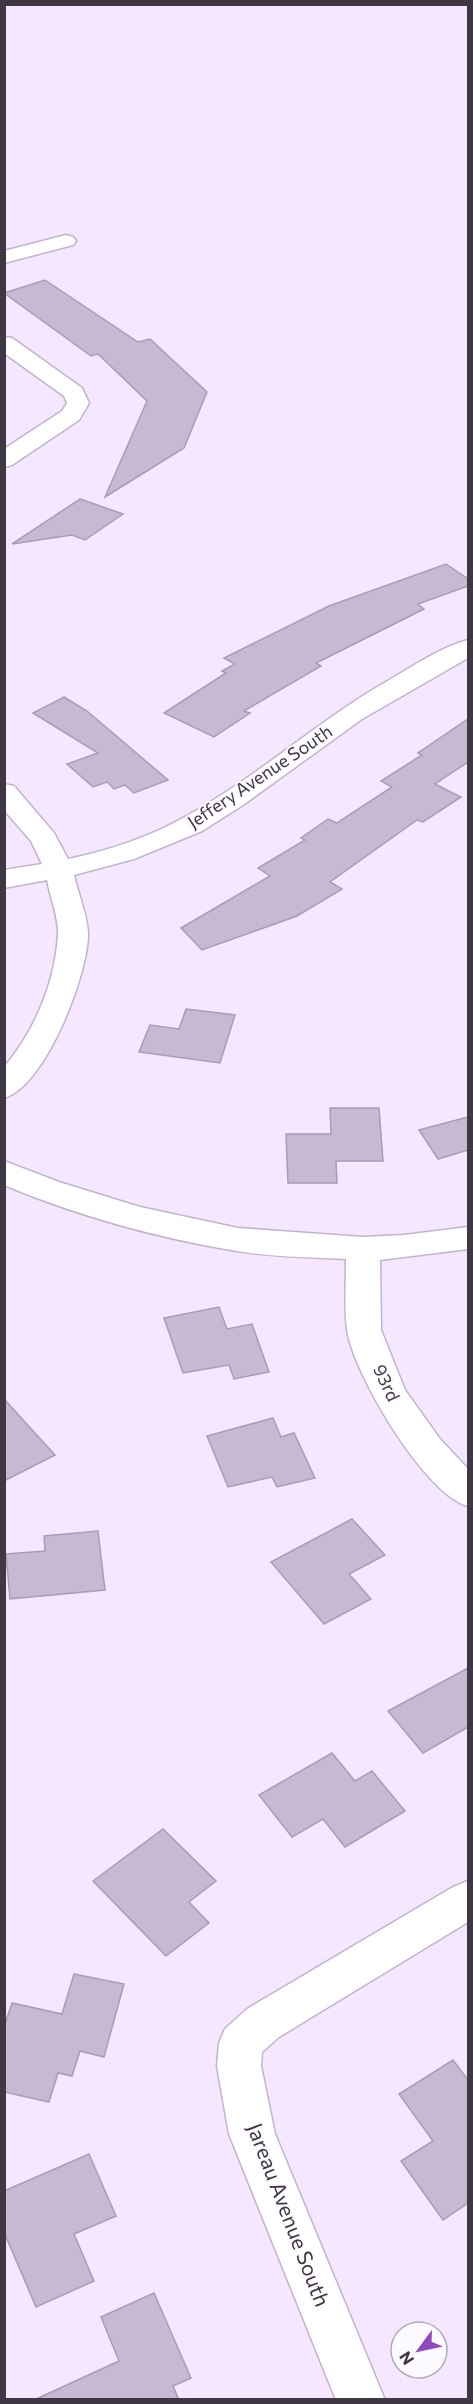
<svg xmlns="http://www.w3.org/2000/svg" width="473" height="2404" font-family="Commissioner,sans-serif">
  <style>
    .building { fill: #c7b8d4; stroke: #aa9bb6; stroke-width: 1.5 }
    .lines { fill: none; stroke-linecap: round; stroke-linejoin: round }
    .minor-casing { stroke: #c2b3ce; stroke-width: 3 }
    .minor { fill: #fff; fill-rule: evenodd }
    .labels { text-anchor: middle; stroke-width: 4.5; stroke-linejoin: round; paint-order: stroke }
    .street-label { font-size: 18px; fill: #3f3844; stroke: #fcf9ff }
    .near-street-label { font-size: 21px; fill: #3f3844; stroke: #fcf9ff }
  </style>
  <rect width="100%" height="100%" fill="#f4e7ff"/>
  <g class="building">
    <polygon points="45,280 138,342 150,339 207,392 184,448 105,497 147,401 98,354 91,356 4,293"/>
    <polygon points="80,499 123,514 85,540 72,535 12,544"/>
    <polygon points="446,564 468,579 468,586 418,604 424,609 316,663 321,666 244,711 250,713 214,737 164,713 226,673 222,671 235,664 224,658 329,606"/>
    <polygon points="64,697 87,711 168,780 134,793 125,785 114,789 107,782 93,787 67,764 98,753 33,713"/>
    <polygon points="468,719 468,762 435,784 461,797 423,822 417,820 330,882 342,889 297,916 202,950 181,928 270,876 258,868 305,840 301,838 328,819 337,823 392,787 381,781 422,755 418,753"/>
    <polygon points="186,1009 235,1015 220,1063 139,1052 150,1025 179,1029"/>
    <polygon points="330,1108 379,1108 383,1161 336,1161 337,1183 288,1183 286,1134 331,1134"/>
    <polygon points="468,1117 468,1150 438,1159 419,1130"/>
    <polygon points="219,1307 227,1329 252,1324 269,1372 234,1379 229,1365 183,1373 164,1318"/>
    <polygon points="4,1399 55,1455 4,1481"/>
    <polygon points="273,1418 281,1437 294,1433 315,1478 277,1487 272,1477 228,1487 207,1436"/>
    <polygon points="352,1519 385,1555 349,1574 371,1599 324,1624 271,1562"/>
    <polygon points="98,1531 105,1590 10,1599 6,1554 45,1551 44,1536"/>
    <polygon points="468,1668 468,1727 423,1753 388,1711"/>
    <polygon points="332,1753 355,1781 372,1771 405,1811 345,1847 323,1819 292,1837 259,1795"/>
    <polygon points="163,1829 216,1881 189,1902 209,1923 166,1956 93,1881"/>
    <polygon points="74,1974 124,1984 104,2057 80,2051 72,2076 58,2073 49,2102 4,2092 4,2027 12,2003 62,2014"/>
    <polygon points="453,2060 468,2080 468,2203 443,2220 401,2161 433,2141 399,2094"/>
    <polygon points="89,2154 116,2216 74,2234 94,2281 36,2307 4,2232 4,2191"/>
    <polygon points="154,2293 191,2378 173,2386 179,2400 34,2400 119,2361 101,2317"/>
  </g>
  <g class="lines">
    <defs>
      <g id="minor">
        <polygon points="66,235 73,237 76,241 73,245 4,263 4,251"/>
        <polygon points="4,337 12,338 82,388 89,403 79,420 12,465 4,467 4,449 62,411 67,403 64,396 4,353"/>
        <path d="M468 640V658L362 719 243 805 202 831 134 859 74 875C78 893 87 914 88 933 89 973 45 1087 4 1098V1067C35 1031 55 982 58 935 59 918 50 897 47 880L4 888V870L42 864 31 841 4 810V784L14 786 54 833 68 859C107 851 147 838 183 818 257 778 318 720 391 679 415 665 441 647 468 640Z"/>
        <path d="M4 1161 59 1182 140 1207 238 1228 363 1237 404 1235 468 1227V1249L380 1260 381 1330 405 1390 440 1439 468 1469V1506C426 1496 352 1372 347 1329 344 1306 346 1282 346 1259 310 1257 272 1257 237 1251 158 1238 78 1216 4 1185Z"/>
        <polygon points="468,1881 468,1922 279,2037 262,2052 261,2066 275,2134 385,2400 336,2400 229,2134 217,2066 219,2043 225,2029 247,2009 453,1887"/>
      </g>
    </defs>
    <use href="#minor" class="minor-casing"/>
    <use href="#minor" class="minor"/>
  </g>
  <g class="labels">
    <g class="street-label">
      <text transform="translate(260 777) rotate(-34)" y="6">Jeffery Avenue South</text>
      <text transform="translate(386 1383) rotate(65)" y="6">93rd</text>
    </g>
    <g class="near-street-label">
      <text transform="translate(288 2215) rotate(69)" y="7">Jareau Avenue South</text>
    </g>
  </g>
  <rect width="473" height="2404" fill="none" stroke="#3f3844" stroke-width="12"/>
  <g transform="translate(419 2350) rotate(237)"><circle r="28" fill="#fcf9ff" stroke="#b0acb4" stroke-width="1.5"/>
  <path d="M0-4.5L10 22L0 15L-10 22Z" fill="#914abd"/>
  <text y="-9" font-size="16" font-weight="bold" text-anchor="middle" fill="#3f3844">N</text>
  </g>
</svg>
